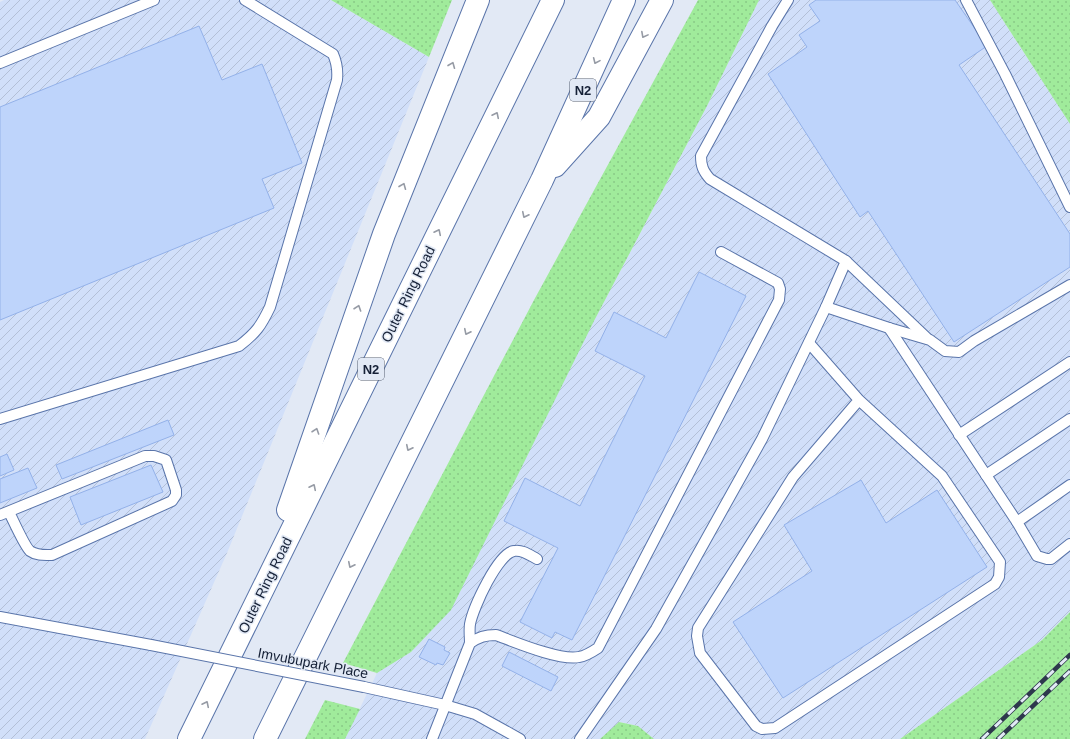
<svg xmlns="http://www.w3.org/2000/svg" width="1070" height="739" font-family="Helvetica,sans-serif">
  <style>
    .industrial { fill: url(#industrial-furrows) }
    .grass { fill: url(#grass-dots) }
    .building { fill: #bed4fb; stroke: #93b1e9 }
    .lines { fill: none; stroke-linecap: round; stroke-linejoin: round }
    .service-casing { stroke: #5a75aa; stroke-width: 12 }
    .motorway-casing { stroke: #5a75aa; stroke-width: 24 }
    .service { stroke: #fff; stroke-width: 10 }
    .motorway { stroke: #fff; stroke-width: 22 }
    .rail-casing { stroke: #2e384d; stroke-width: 4.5 }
    .rail { stroke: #e2e9f5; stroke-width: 3; stroke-dasharray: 9; stroke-linecap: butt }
    .service-bridge-casing { stroke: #5a75aa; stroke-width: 12; stroke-linecap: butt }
    .service-bridge { stroke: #fff; stroke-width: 10 }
    .oneway { stroke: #969ba5 }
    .labels { text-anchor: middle; stroke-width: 3; stroke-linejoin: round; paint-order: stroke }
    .shield { fill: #e2e9f5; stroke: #525c6f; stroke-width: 1 }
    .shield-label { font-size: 13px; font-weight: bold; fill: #152036 }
    .street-label { font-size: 14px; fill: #152036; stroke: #e2e9f5 }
  </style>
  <defs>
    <pattern id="industrial-furrows" width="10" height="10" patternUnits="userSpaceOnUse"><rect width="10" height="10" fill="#d1dff9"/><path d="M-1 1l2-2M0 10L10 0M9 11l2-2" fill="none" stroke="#b3bfd6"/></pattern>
    <pattern id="grass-dots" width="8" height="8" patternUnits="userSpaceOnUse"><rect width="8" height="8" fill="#a0eb9b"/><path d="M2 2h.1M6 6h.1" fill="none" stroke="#89c986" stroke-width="1.8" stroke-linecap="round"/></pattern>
  </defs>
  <rect width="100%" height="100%" fill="#e2e9f5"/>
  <g class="industrial">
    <polygon points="4,0 331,0 429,57 227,553 145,739 0,739 0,2"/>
    <polygon points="759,0 990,0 1070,124 1070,612 1042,640 900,739 654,739 638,726 620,722 600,739 345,739 377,673 411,652 594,321 707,106"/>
  </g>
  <g class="grass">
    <polygon points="331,0 452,0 429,57"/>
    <polygon points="698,0 759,0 707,106 594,321 451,610 411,652 377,673 343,663 534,300"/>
    <polygon points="990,0 1070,0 1070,124"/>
    <polygon points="1070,612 1070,739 900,739 1042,640"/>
    <polygon points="325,700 360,709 345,739 305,739"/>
    <polygon points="619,722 638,726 654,739 600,739"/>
  </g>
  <g class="building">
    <polygon points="816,0 955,0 987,46 959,65 1070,234 1070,267 954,342 868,211 860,217 768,74 807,47 799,35 820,21 809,5"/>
    <polygon points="199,26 222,80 262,64 302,163 262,179 274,208 0,320 0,107"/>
    <polygon points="699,272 746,296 572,640 555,632 552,638 520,622 558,548 504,521 525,478 580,506 645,376 595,351 614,312 666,338"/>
    <polygon points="168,420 174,435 62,479 56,465"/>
    <polygon points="7,454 14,470 0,476 0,457"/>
    <polygon points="151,465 163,492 81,525 70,497"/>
    <polygon points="28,468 37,488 0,503 0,479"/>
    <polygon points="861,480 886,523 937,490 987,567 783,698 733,622 812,571 784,525"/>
    <polygon points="429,639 445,647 444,650 450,653 443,665 437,663 436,665 419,657"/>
    <polygon points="509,652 558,677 551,691 502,666"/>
  </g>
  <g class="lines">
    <defs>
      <g id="service">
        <polyline points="966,0 1005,74 1070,207"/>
        <polyline points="0,63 154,0"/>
        <polyline points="846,261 928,339"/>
        <polyline points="826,307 889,328 930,340 945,351 959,352 974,341 1070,285"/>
        <polyline points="889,328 1017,522 1037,556 1047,559 1051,559 1070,544"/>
        <polyline points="809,343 859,400 942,476 1000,562 999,577 995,584 775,728 762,729 756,726 700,653 697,636 698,628 793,477 859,400"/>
        <path d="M0 419 239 346C256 333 261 326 270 307L337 80C338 70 337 63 333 54L245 0"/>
        <polyline points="959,435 1070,362"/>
        <polyline points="986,475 1070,419"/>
        <path d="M0 515 145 456H154L166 460 176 490V495L172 501 52 555C45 555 37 556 30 551 25 547 13 520 9 512"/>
        <polyline points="1017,522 1070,485"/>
        <polyline points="0,617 151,645"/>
        <path d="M470 643C470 637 469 630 470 624 473 608 498 553 514 551 522 549 531 556 537 559"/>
        <polyline points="364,687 445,705 475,714 520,739"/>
        <path d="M432 739 470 643C479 637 485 635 496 635 515 642 560 661 579 657 586 656 592 652 598 648L779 300 780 289 778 283 721 252"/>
        <path d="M580 739 656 629 762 439 826 307 846 261 710 179C703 171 701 166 701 156L772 26 788 0"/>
      </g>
      <g id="motorway">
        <polyline points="555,166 599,117 662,0"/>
        <polyline points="288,510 384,234 478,0"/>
        <polyline points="189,739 553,0"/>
        <polyline points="265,739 542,180 624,0"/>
      </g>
    </defs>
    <use href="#service" class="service-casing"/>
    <use href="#motorway" class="motorway-casing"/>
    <use href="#service" class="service"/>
    <use href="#motorway" class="motorway"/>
    <defs>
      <g id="rail">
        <polyline points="982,739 1070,655"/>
        <polyline points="998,739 1070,671"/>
      </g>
    </defs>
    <use href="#rail" class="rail-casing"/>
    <use href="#rail" class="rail"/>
    <defs>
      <polyline id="service-bridge" points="151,645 364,687"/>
    </defs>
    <use href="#service-bridge" class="service-bridge-casing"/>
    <use href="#service-bridge" class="service-bridge"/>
  </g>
  <defs><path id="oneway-chevron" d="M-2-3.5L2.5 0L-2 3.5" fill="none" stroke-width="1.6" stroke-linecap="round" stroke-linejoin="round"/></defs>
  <g class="oneway">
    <use href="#oneway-chevron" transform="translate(644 35) rotate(118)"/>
    <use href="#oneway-chevron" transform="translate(596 61) rotate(114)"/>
    <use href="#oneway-chevron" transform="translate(452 65) rotate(-68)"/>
    <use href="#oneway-chevron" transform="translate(496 115) rotate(-64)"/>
    <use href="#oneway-chevron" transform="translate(403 186) rotate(-68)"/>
    <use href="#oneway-chevron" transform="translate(525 215) rotate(116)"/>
    <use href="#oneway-chevron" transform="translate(438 232) rotate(-64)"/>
    <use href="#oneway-chevron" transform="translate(358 308) rotate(-71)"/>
    <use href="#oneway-chevron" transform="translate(467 332) rotate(116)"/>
    <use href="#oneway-chevron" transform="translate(316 431) rotate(-71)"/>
    <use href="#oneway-chevron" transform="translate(409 448) rotate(116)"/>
    <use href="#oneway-chevron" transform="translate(313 487) rotate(-64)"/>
    <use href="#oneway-chevron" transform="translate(351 565) rotate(116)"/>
    <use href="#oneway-chevron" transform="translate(206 704) rotate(-64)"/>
  </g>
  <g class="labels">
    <g class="shield">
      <rect x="570" y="79" width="26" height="22" rx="3"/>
      <rect x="358" y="358" width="26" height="22" rx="3"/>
    </g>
    <g class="shield-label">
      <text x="583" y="95">N2</text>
      <text x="371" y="374">N2</text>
    </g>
    <g class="street-label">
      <text transform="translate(408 294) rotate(-64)" y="5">Outer Ring Road</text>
      <text transform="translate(265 585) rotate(-64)" y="5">Outer Ring Road</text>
      <text transform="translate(313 663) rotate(11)" y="5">Imvubupark Place</text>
    </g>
  </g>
</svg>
